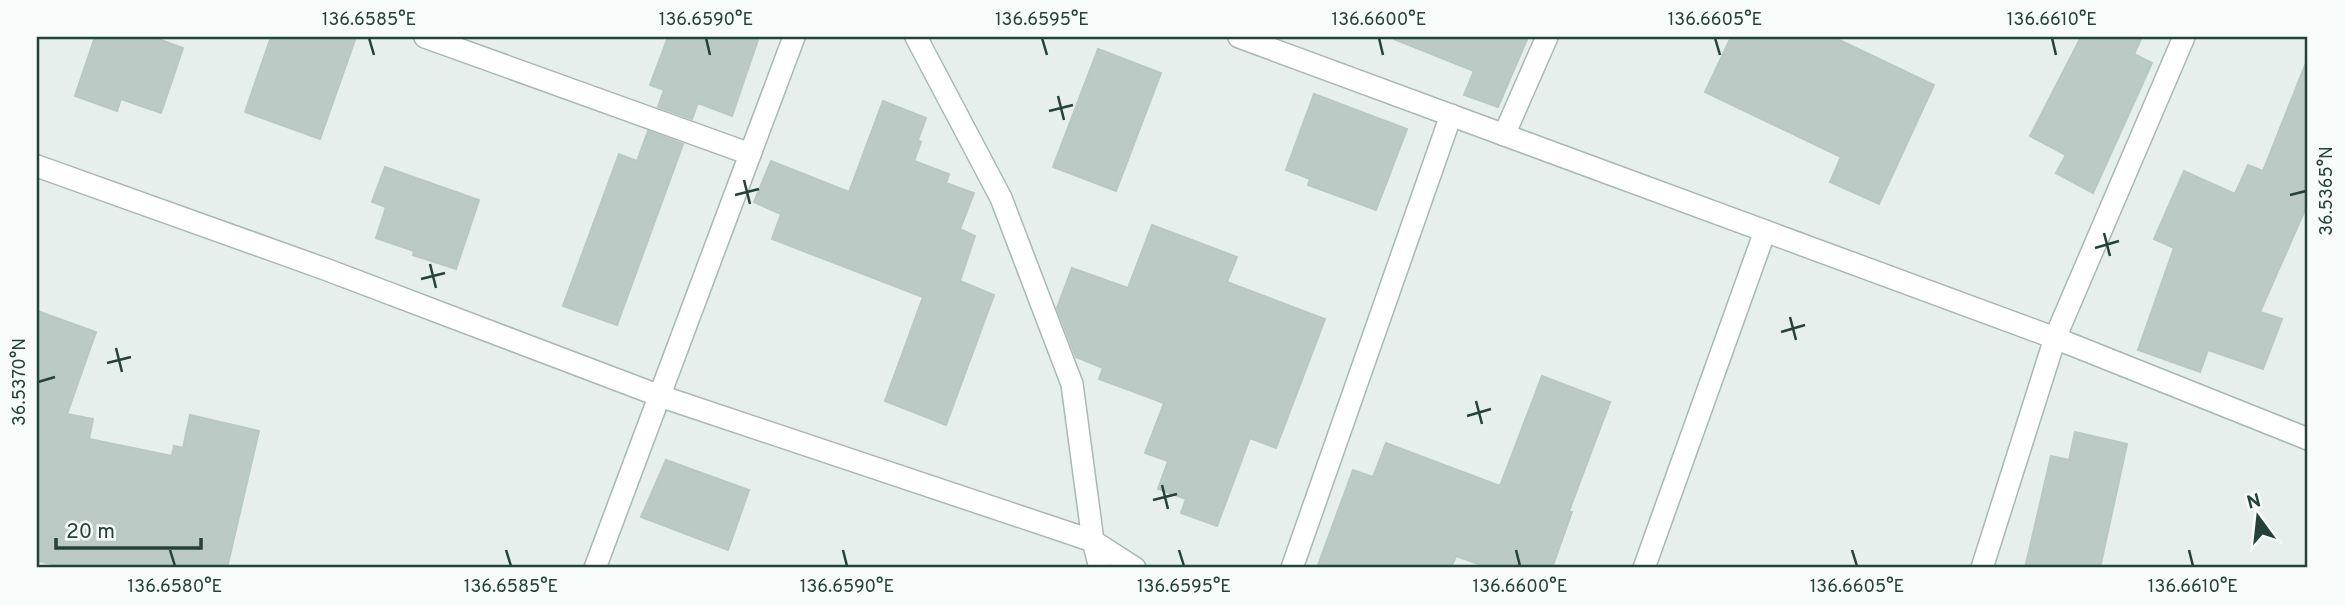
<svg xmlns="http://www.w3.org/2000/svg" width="2345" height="605" font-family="Overpass,sans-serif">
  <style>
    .building { fill: #bbcac4; stroke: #b8c9c2; stroke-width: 2 }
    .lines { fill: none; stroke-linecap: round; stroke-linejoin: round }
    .minor-casing { stroke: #a8b8b2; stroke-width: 24 }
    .tertiary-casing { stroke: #a8b8b2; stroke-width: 24 }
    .minor { stroke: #fff; stroke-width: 21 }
    .tertiary { stroke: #fff; stroke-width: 21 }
    .ticks { fill: none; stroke: #24423a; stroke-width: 2.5 }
    .neatline { fill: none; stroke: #24423a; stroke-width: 2.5 }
    .ticks-label { font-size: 18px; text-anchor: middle; fill: #24423a }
  </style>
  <rect width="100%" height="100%" fill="#e6efeb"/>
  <g class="building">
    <polygon points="95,37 153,37 183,48 161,113 121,99 117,111 75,96"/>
    <polygon points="271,37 356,37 320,139 245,112"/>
    <polygon points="668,37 759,37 732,116 698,103 692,119 658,107 664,90 650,85"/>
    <polygon points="1394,37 1528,37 1498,107 1464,95 1474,71 1394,39"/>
    <polygon points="1731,37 1833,37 1934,85 1879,204 1830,182 1841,157 1705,92"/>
    <polygon points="2081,37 2142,37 2134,54 2152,63 2093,193 2056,173 2066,155 2030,136"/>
    <polygon points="1098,49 1161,73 1116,191 1053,167"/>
    <polygon points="2306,63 2308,64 2308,203 2260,312 2282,319 2263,369 2208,350 2200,372 2138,350 2174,248 2154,239 2184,171 2235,194 2248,165 2263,171"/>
    <polygon points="1314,94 1407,129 1376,210 1308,185 1310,179 1286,170"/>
    <polygon points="883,101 926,118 918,140 921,142 914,161 949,174 946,183 974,193 960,229 975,236 960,281 994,295 946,425 885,401 923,297 772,239 781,214 754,202 771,161 849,192"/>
    <polygon points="648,131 683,144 617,325 563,306 619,154 637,161"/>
    <polygon points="385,167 479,200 456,269 413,255 414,251 376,238 386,207 372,202"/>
    <polygon points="1152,225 1237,257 1227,282 1325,319 1276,448 1250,438 1217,526 1181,513 1186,499 1158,489 1168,461 1145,453 1164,403 1099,379 1103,368 1076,357 1057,308 1072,268 1128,288"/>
    <polygon points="37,311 96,332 67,414 93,419 89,439 172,456 174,446 183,448 190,415 259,431 227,568 72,568 37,561"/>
    <polygon points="1542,376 1610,402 1569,511 1572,512 1552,568 1490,568 1456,556 1451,568 1317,568 1353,470 1373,477 1386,443 1500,486"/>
    <polygon points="2075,432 2127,444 2100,568 2025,568 2051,456 2069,460"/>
    <polygon points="666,460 749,490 728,550 641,517"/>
  </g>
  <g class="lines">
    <defs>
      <g id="minor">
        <polyline points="425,37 750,154"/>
        <polyline points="916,37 1001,198 1072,384 1093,541 1135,568"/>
        <polyline points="1239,37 2055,338 2308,439"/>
        <polyline points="1504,135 1547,37"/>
        <polyline points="595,568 794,37"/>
        <polyline points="1292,568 1451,115"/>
        <polyline points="1644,568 1765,231"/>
        <polyline points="1982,568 2055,338 2184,37"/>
      </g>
      <polyline id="tertiary" points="37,166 325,269 660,396 1093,541 1100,568"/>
    </defs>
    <use href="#minor" class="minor-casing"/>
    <use href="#tertiary" class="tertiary-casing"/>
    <use href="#minor" class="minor"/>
    <use href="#tertiary" class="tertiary"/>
  </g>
  <path class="ticks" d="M369 38 374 55M706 38 710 55M1042 38 1047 55M1379 38 1383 55M1715 38 1720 55M2052 38 2056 55M1058 96 1064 120M1049 111 1073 105M744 180 750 204M735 195 759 189M2290 195 2306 191M2104 233 2110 256M2095 248 2119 241M430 264 436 288M421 279 445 273M1790 317 1796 340M1781 332 1805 325M116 348 122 372M107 363 131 357M38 382 55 377M1476 401 1482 424M1467 416 1491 409M1162 485 1168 509M1153 500 1177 494M170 550 175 566M506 550 511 566M843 550 847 566M1179 550 1184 566M1516 550 1520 566M1852 550 1857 566M2189 550 2193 566"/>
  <rect width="2345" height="605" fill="none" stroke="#f7fbf9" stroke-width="77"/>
  <g transform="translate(2258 517) rotate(345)" stroke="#f7fbf9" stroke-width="5" paint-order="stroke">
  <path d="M0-5L12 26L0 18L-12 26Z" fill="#24423a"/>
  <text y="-10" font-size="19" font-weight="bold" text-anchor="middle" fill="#24423a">N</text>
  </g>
  <path d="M56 538v10h145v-10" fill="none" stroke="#24423a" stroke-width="3.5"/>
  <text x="66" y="538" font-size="21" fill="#24423a" stroke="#f7fbf9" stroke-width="5" paint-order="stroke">20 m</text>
  <rect x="38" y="38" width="2268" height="528" class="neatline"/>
  <g class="ticks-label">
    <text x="369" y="25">136.6585°E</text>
    <text x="706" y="25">136.6590°E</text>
    <text x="1042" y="25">136.6595°E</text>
    <text x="1379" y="25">136.6600°E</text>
    <text x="1715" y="25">136.6605°E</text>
    <text x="2052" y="25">136.6610°E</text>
    <text transform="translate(2326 191) rotate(-90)" y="6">36.5365°N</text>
    <text transform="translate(19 382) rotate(-90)" y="6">36.5370°N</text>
    <text x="175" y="592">136.6580°E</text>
    <text x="511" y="592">136.6585°E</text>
    <text x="847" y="592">136.6590°E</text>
    <text x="1184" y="592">136.6595°E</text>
    <text x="1520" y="592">136.6600°E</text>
    <text x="1857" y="592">136.6605°E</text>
    <text x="2193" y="592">136.6610°E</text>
  </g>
</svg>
